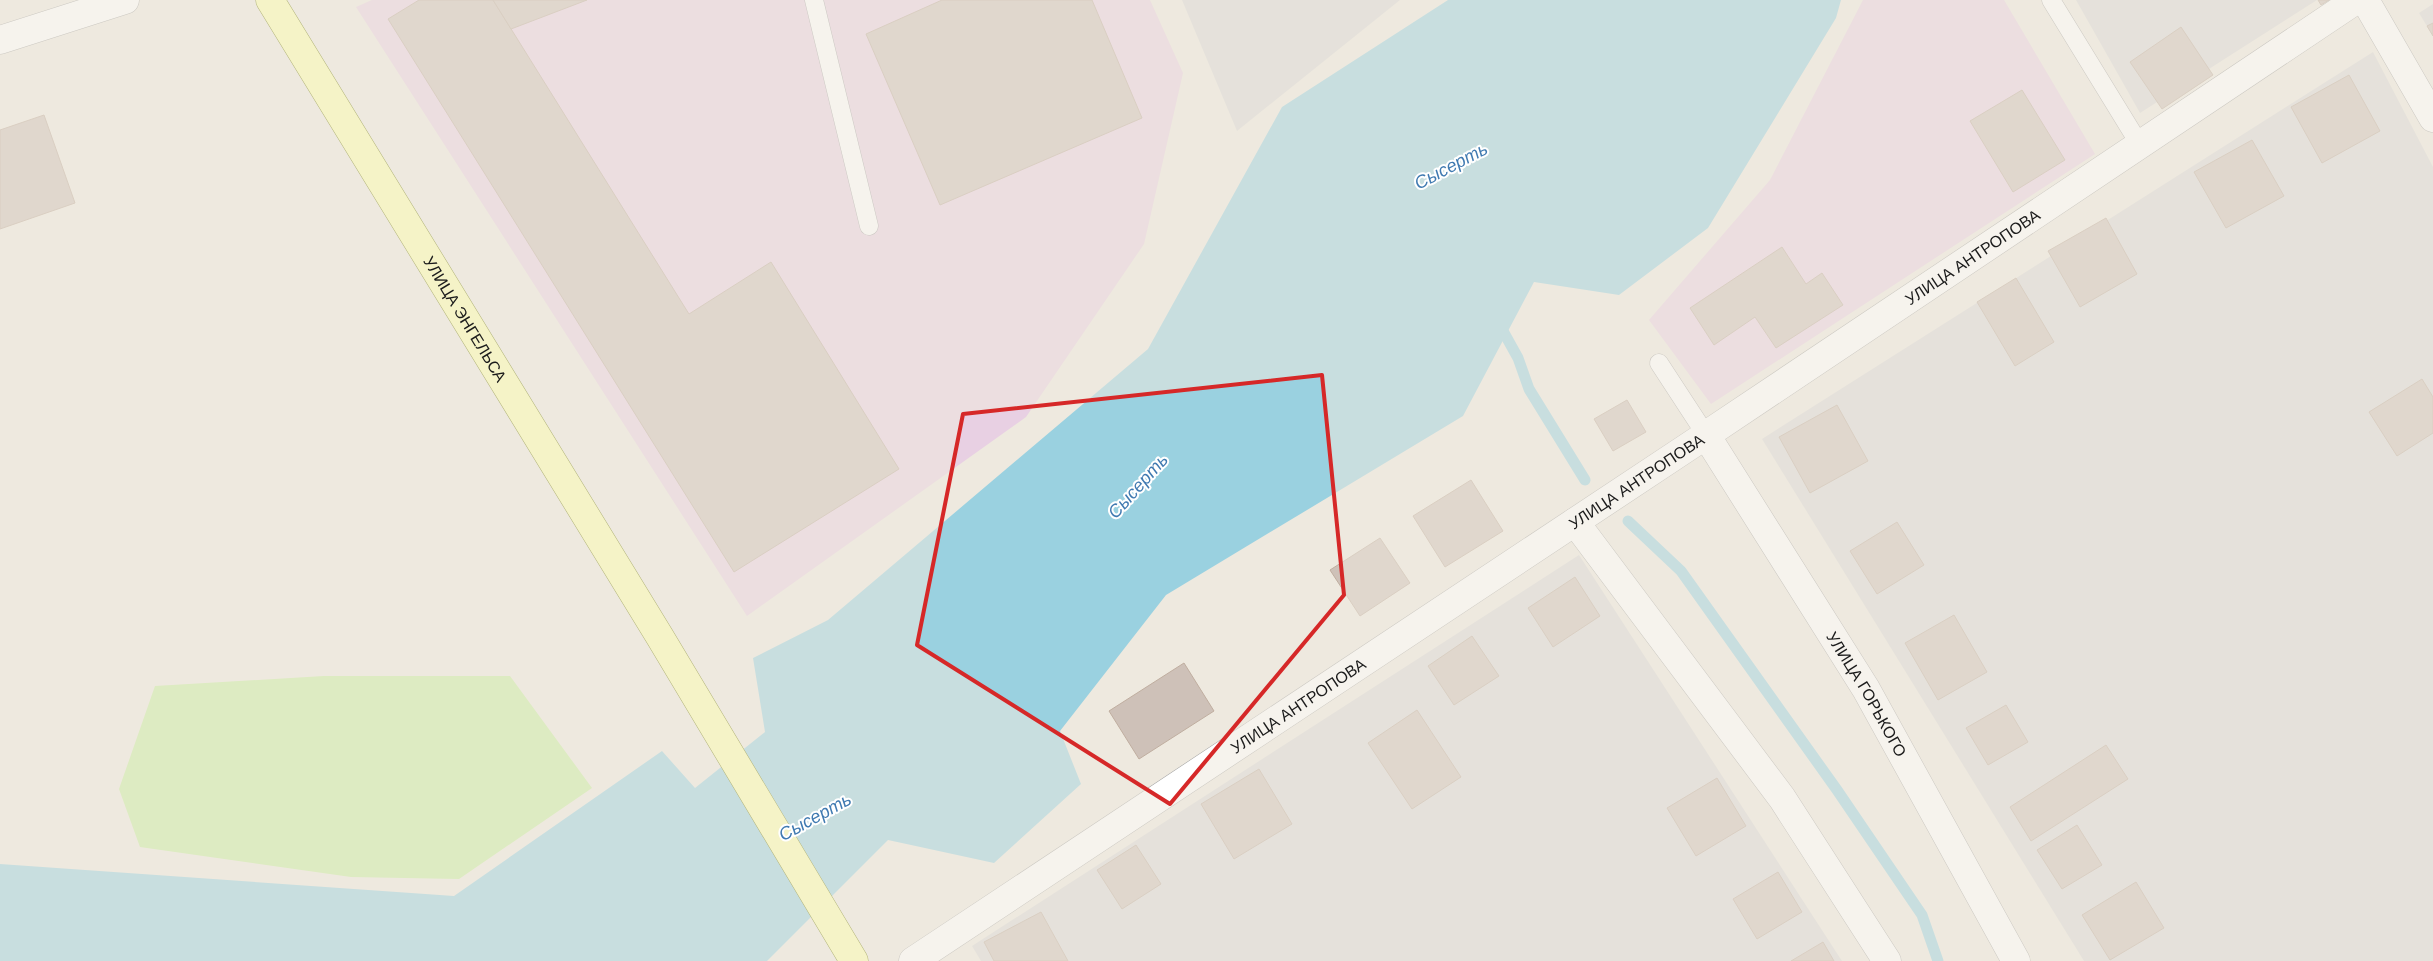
<svg xmlns="http://www.w3.org/2000/svg" width="2433" height="961" font-family="Arial,sans-serif">
  <style>
    .residential { fill: #d9d8d8 }
    .industrial { fill: #e8d0e3 }
    .grass { fill: #c7ee9f }
    .water { fill: #9ad1e0 }
    .lines { fill: none; stroke-linecap: round; stroke-linejoin: round }
    .stream { stroke: #9ad1e0; stroke-width: 11 }
    .building { fill: #cec1b8; stroke: #c0aea0 }
    .lane-casing { stroke: #a2a2a2; stroke-width: 19 }
    .street-casing { stroke: #a2a2a2; stroke-width: 29 }
    .secondary-casing { stroke: #687300; stroke-width: 29 }
    .lane { stroke: #fff; stroke-width: 18 }
    .street { stroke: #fff; stroke-width: 28 }
    .secondary { stroke: #fcffab; stroke-width: 28 }
    .marked { fill: none; stroke: #d62828; stroke-width: 4; stroke-linejoin: round }
    .labels { text-anchor: middle; stroke-width: 4; stroke-linejoin: round; paint-order: stroke }
    .street-label { font-size: 16px; fill: #1b1b1b; stroke: #fff }
    .water-label { font-size: 18px; font-style: italic; fill: #407ab1; stroke: #fff }
  </style>
  <rect width="100%" height="100%" fill="#eee9df"/>
  <g class="residential">
    <polygon points="1182,0 1400,0 1237,131"/>
    <polygon points="2076,0 2317,0 2140,113"/>
    <polygon points="2433,4 2433,36 2419,13"/>
    <polygon points="2373,52 2433,167 2433,961 2084,961 1762,439"/>
    <polygon points="1579,555 1842,961 981,961 972,946"/>
  </g>
  <g class="industrial">
    <polygon points="372,0 1150,0 1183,73 1144,244 1026,417 747,616 356,7"/>
    <polygon points="1863,0 2004,0 2095,154 1711,404 1649,320 1770,180"/>
  </g>
  <polygon class="grass" points="324,676 510,676 592,788 459,879 351,877 140,847 119,789 155,686"/>
  <polygon class="water" points="1448,0 1841,0 1836,18 1708,228 1619,295 1534,282 1463,416 1166,595 1060,731 1081,784 994,863 888,840 767,961 0,961 0,864 454,896 662,751 695,788 765,732 753,658 828,620 1148,349 1282,107"/>
  <g class="lines">
    <g class="stream">
      <polyline points="1498,322 1518,358 1529,389 1585,480"/>
      <polyline points="1628,521 1681,571 1837,790 1922,915 1938,961"/>
    </g>
  </g>
  <g class="building">
    <polygon points="419,0 493,0 689,314 771,262 899,469 734,572 388,19"/>
    <polygon points="493,0 587,0 511,29"/>
    <polygon points="942,0 1092,0 1142,118 940,205 866,34"/>
    <polygon points="2318,0 2329,0 2321,5"/>
    <polygon points="2433,23 2433,36 2427,26"/>
    <polygon points="2181,27 2213,75 2162,109 2130,62"/>
    <polygon points="2349,75 2380,131 2322,163 2291,107"/>
    <polygon points="2022,90 2065,160 2013,192 1970,121"/>
    <polygon points="44,115 75,203 0,229 0,130"/>
    <polygon points="2252,140 2284,196 2226,228 2194,172"/>
    <polygon points="2106,218 2137,274 2080,307 2048,251"/>
    <polygon points="1782,247 1806,284 1822,273 1843,305 1776,348 1755,317 1714,345 1690,308"/>
    <polygon points="2016,278 2054,342 2015,366 1977,302"/>
    <polygon points="2422,379 2433,397 2433,433 2397,456 2369,412"/>
    <polygon points="1627,400 1646,432 1613,451 1594,419"/>
    <polygon points="1837,405 1868,461 1810,493 1779,437"/>
    <polygon points="1471,480 1503,531 1445,567 1413,516"/>
    <polygon points="1897,522 1924,565 1877,594 1850,551"/>
    <polygon points="1380,538 1410,583 1360,616 1330,570"/>
    <polygon points="1575,577 1600,616 1553,647 1528,608"/>
    <polygon points="1954,615 1987,672 1938,700 1905,643"/>
    <polygon points="1472,636 1499,676 1454,705 1428,666"/>
    <polygon points="1184,663 1214,711 1139,759 1109,711"/>
    <polygon points="2006,705 2028,742 1988,765 1966,728"/>
    <polygon points="1417,710 1461,777 1412,809 1368,743"/>
    <polygon points="2106,745 2128,779 2031,841 2010,807"/>
    <polygon points="1259,769 1292,824 1234,859 1201,804"/>
    <polygon points="1717,778 1746,826 1696,856 1667,808"/>
    <polygon points="2077,825 2102,865 2062,889 2037,850"/>
    <polygon points="1136,845 1161,884 1122,909 1097,870"/>
    <polygon points="1778,872 1802,912 1757,939 1733,899"/>
    <polygon points="2136,882 2164,928 2110,960 2082,915"/>
    <polygon points="1041,912 1068,961 994,961 984,942"/>
    <polygon points="1823,942 1834,961 1791,961"/>
  </g>
  <g class="lines">
    <defs>
      <g id="lane">
        <polyline points="814,0 869,226"/>
        <polyline points="2051,0 2140,145"/>
        <polyline points="1659,363 1706,435"/>
      </g>
      <g id="street">
        <polyline points="2365,0 2433,118"/>
        <polyline points="0,40 125,0"/>
        <path id="s1" d="M1706 435 1866 689 2016 961"/>
        <polyline points="1575,522 1782,798 1887,961"/>
        <path id="s2" d="M913 961 1706 435 2356 0"/>
      </g>
      <g id="secondary">
        <path id="s3" d="M270 0 660 637 854 961"/>
      </g>
    </defs>
    <use href="#lane" class="lane-casing"/>
    <use href="#street" class="street-casing"/>
    <use href="#secondary" class="secondary-casing"/>
    <use href="#lane" class="lane"/>
    <use href="#street" class="street"/>
    <use href="#secondary" class="secondary"/>
  </g>
  <path d="M0 0H2433V961H0ZM1322 375 1344 595 1170 804 917 645 963 414Z" fill="#eee9df" fill-opacity=".55" fill-rule="evenodd"/>
  <path class="marked" d="M1322 375 1344 595 1170 804 917 645 963 414Z"/>
  <g class="labels">
    <g class="street-label">
      <text dy="6" stroke="none"><textPath href="#s2" startOffset="1272">УЛИЦА АНТРОПОВА</textPath></text>
      <text dy="6" stroke="none"><textPath href="#s3" startOffset="374">УЛИЦА ЭНГЕЛЬСА</textPath></text>
      <text dy="6" stroke="none"><textPath href="#s2" startOffset="868">УЛИЦА АНТРОПОВА</textPath></text>
      <text dy="6" stroke="none"><textPath href="#s1" startOffset="305">УЛИЦА ГОРЬКОГО</textPath></text>
      <text dy="6" stroke="none"><textPath href="#s2" startOffset="462">УЛИЦА АНТРОПОВА</textPath></text>
    </g>
    <g class="water-label">
      <text transform="translate(1451 166) rotate(-28)" y="6">Сысерть</text>
      <text transform="translate(1138 486) rotate(-48)" y="6">Сысерть</text>
      <text transform="translate(815 817) rotate(-29)" y="6">Сысерть</text>
    </g>
  </g>
</svg>
